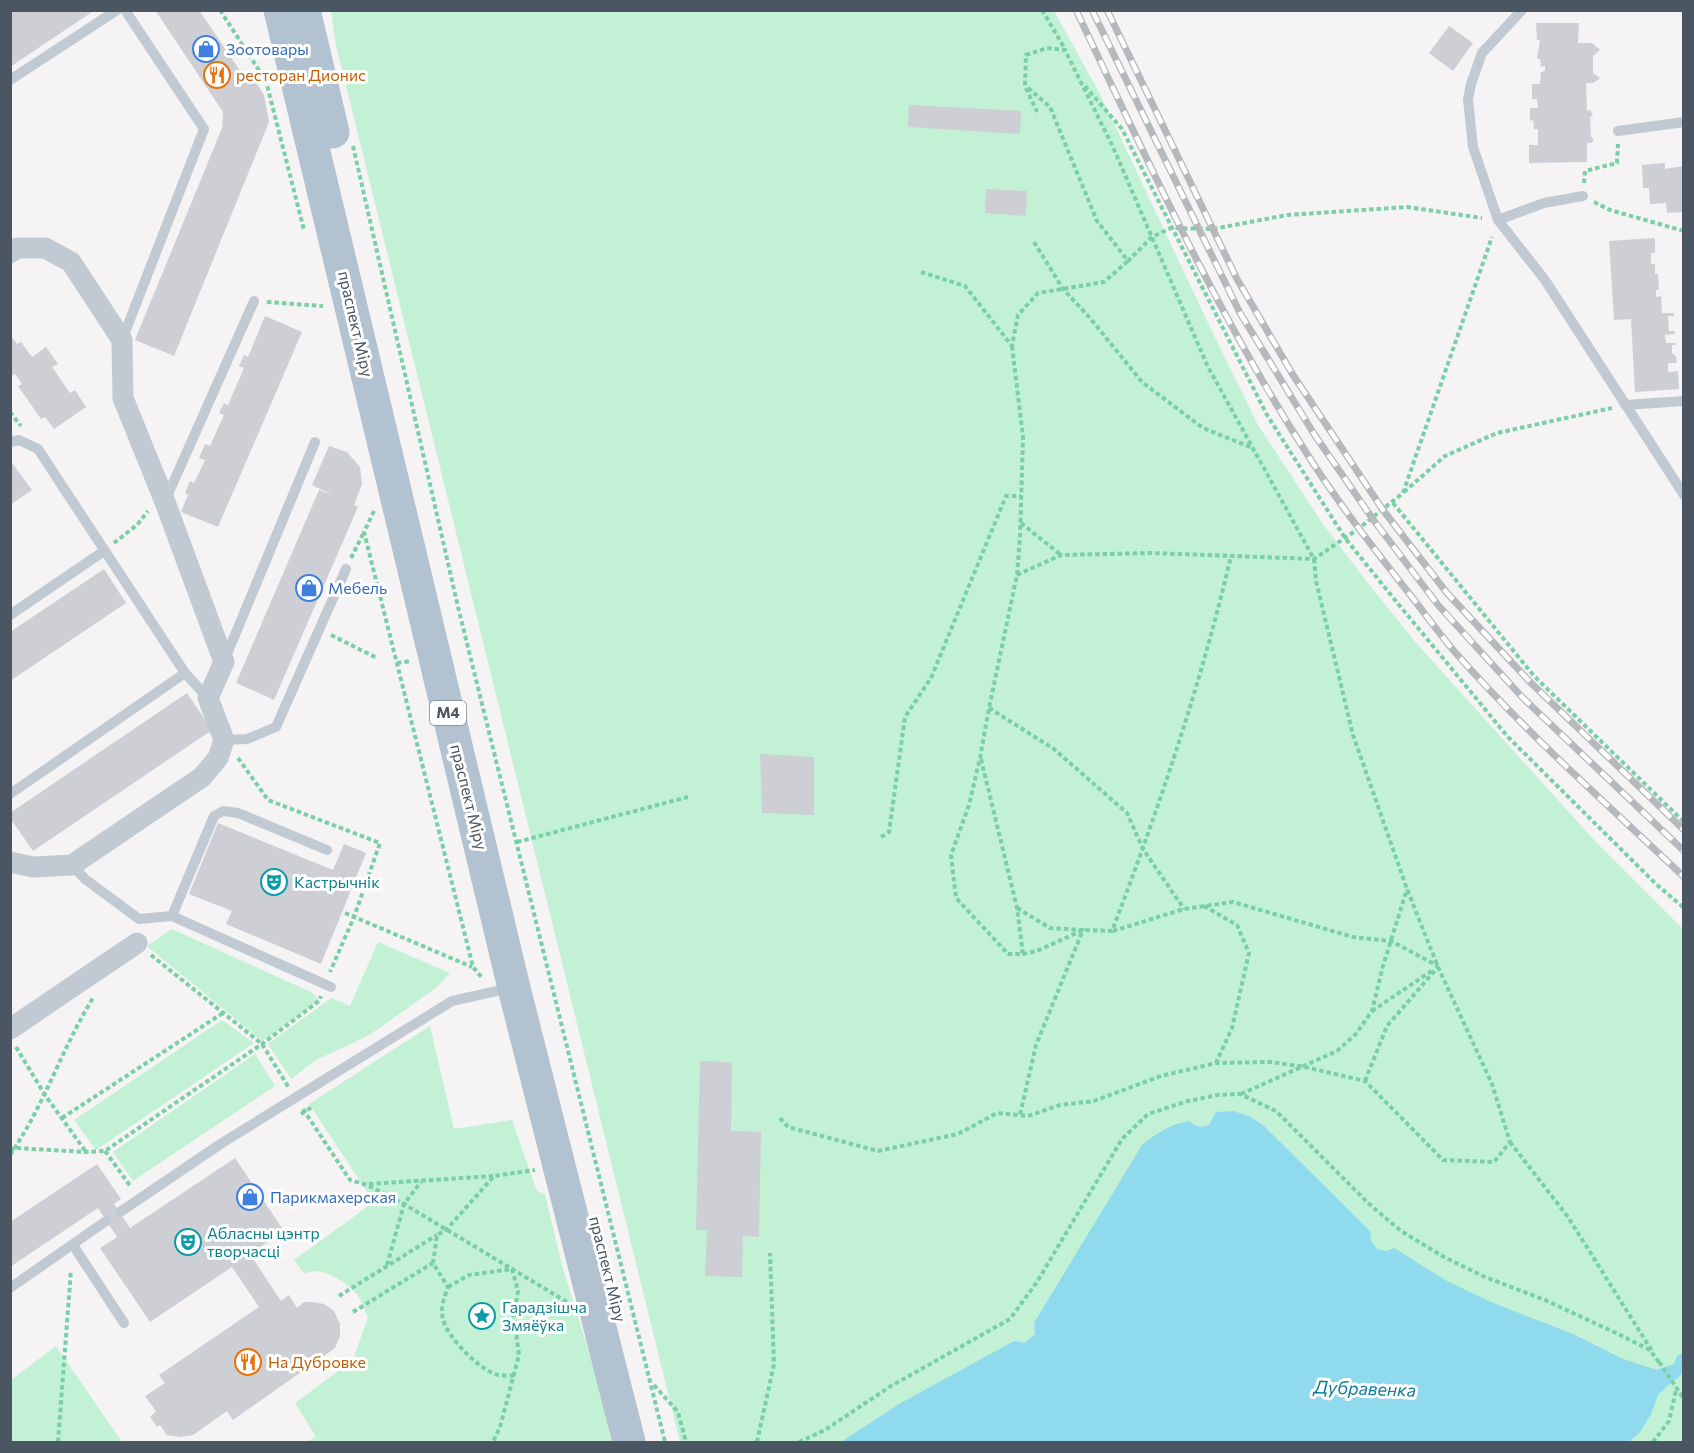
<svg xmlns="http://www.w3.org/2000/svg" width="1694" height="1453" font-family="Commissioner,sans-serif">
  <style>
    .green { fill: #c3f1d5 }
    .water { fill: #90daee }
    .building { fill: #cdcfd5 }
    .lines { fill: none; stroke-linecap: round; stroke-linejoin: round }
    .path { stroke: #7ad0a6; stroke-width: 4; stroke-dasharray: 4.5 3; stroke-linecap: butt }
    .lane { stroke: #c1cad2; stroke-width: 10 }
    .street { stroke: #c1cad2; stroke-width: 21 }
    .primary { stroke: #b3c2d1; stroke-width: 33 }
    .rail-casing { stroke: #b5b8bd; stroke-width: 7 }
    .rail { stroke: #fff; stroke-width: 4.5; stroke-dasharray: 14; stroke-linecap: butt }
    .labels { text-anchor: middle; stroke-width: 6; stroke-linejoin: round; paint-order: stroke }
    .shield { fill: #fff; stroke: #808990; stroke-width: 1.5 }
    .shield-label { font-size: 15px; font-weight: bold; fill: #4a5661 }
    .shop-label { font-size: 16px; fill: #366cbe; stroke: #fff; text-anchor: start }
    .food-label { font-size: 16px; fill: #c56008; stroke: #fff; text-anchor: start }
    .street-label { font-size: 16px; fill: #4a5661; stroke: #fff }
    .culture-label { font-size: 16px; fill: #0d838f; stroke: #fff; text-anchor: start }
    .water-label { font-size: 18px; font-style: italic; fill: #0c7c9b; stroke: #fff }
  </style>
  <rect width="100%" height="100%" fill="#f5f3f3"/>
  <g class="green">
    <polygon points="331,11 1054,11 1100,94 1209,325 1258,425 1323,524 1367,582 1417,644 1594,840 1683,929 1683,1442 680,1442 336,45"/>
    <polygon points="172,929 313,993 318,999 315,1004 262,1041 147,946"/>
    <polygon points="378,942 450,973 437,987 368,1036 316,1060 291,1079 268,1044 331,998 350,1006"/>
    <polygon points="222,1020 254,1043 96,1150 74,1120"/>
    <path d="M430 1026 454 1129 512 1120 537 1191 545 1194 562 1265 601 1391 611 1442H305L316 1437 295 1403 353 1360 368 1317C364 1309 361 1298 355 1292 343 1280 320 1265 304 1274L294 1260 374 1202 309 1104Z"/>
    <polygon points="255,1054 275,1086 133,1181 113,1152"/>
    <polygon points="56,1346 122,1442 11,1442 11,1380"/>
  </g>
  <path class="water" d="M1233 1111 1249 1116 1264 1126 1371 1232 1370 1239 1377 1249 1387 1251 1394 1248 1447 1281 1491 1302 1573 1334 1623 1359 1657 1370 1674 1364 1677 1356 1683 1353V1370L1680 1376 1668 1385 1658 1395 1651 1414 1640 1432 1629 1442H841L899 1404 1014 1341 1025 1343 1035 1334 1034 1323 1142 1145C1157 1133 1170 1124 1189 1121 1196 1127 1200 1128 1209 1125L1216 1112Z"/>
  <g class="building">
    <polygon points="13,10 95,10 10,67 10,12"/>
    <polygon points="155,10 199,10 243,75 249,71 264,95 269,122 174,356 135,340 222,128 223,112"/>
    <polygon points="1536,23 1579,23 1578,43 1592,43 1600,50 1593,56 1593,73 1600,78 1593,83 1586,83 1587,111 1590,110 1593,115 1590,117 1591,136 1594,140 1591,143 1587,143 1587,162 1529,163 1529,145 1538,145 1538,129 1534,129 1533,120 1530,121 1530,108 1538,108 1537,99 1532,99 1532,84 1540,84 1541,72 1545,71 1545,66 1541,67 1540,59 1537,59 1540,40 1537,40"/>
    <polygon points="1449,26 1473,43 1453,71 1429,53"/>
    <polygon points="909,105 1021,111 1020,134 908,127"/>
    <polygon points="1665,163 1665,169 1684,166 1684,212 1667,213 1666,203 1650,204 1649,188 1643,188 1642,165"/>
    <polygon points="986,189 1027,191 1026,216 985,213"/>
    <polygon points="1655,238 1655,253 1651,253 1651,264 1655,264 1655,274 1658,274 1659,290 1656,290 1656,297 1661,296 1662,313 1674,313 1674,316 1668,316 1669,331 1675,331 1675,334 1665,335 1666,343 1676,343 1676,345 1672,345 1672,353 1676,356 1677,363 1668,363 1668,372 1678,371 1679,389 1635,392 1631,319 1614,320 1609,241"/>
    <polygon points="265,316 302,332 218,527 181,512 188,495 185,493 190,481 194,483 205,460 199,458 205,444 210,446 224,415 219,413 224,403 228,405 244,368 239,366 244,355 248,357"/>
    <polygon points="10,335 17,344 21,342 32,357 46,347 58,364 52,367 70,393 75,390 86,407 54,429 45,417 41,419 18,386 22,384 15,374 10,377"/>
    <polygon points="329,446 347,452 360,467 362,484 354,505 358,507 274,700 236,683 319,490 333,495 312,485"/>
    <polygon points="10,460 32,490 10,505"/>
    <polygon points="104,569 126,603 10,681 10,632"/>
    <polygon points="187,693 212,730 33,851 10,818 10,813"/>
    <polygon points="760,754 814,757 814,815 762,813"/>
    <polygon points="218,823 333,870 344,844 366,853 321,964 226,924 232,911 189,894"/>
    <polygon points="700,1061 732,1062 731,1131 761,1132 759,1237 743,1236 742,1277 705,1276 707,1230 696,1230"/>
    <polygon points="235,1158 284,1231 250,1254 281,1301 289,1295 297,1308 304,1302 313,1302 324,1304 334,1311 340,1324 340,1336 335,1348 233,1420 227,1411 193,1435 180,1437 167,1435 160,1425 157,1427 150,1417 156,1411 145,1396 165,1383 159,1375 259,1307 232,1267 150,1322 100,1248 117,1237 98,1208 10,1267 10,1222 97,1164 121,1199 114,1204 130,1228"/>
  </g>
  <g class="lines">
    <g class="path">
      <polyline points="220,10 266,81 304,230"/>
      <polyline points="1042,10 1065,49"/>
      <polyline points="1085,86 1122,129 1267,415 1345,538 1395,600 1508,737 1656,884 1684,908"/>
      <polyline points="1028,88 1050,107 1097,221 1128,261 1152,237 1171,228 1213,229 1287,215 1407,207 1482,218"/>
      <polyline points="353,146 458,607 665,1442"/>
      <polyline points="1584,183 1585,171 1617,163 1618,144"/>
      <polyline points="1594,202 1610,210 1684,231"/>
      <polyline points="1034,242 1063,289 1090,318 1142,382 1203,428 1253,448"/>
      <polyline points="921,272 965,286 1012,346 1018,315 1038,293 1104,282 1128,261"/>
      <polyline points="267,302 323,306"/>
      <path d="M1012 346 1023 437 1020 537 1017 575 989 708 980 758 969 805 951 855 956 898 1008 954H1023L1037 951 1083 930 1112 931C1159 808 1201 684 1231 556"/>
      <polyline points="10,412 21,426"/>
      <polyline points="1404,492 1445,456 1497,433 1612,408"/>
      <polyline points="1393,503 1534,676 1684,822"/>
      <polyline points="374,511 364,532 473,967 483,979"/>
      <polyline points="1021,523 1061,555"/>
      <polyline points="114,543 137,525 148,511"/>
      <polyline points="351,558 364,532"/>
      <polyline points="1017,575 1061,555 1151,553 1314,559 1358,529 1403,493 1492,237"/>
      <polyline points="331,635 377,658"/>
      <polyline points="397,663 411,661"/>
      <polyline points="989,708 1054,749 1127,813 1143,849 1184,909"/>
      <polyline points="238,758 268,800 380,843 354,917 330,972"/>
      <polyline points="981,759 1017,908 1023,954"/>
      <polyline points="881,837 889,832 905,717 931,678 1006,496 1021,496"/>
      <polyline points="517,842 688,797"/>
      <polyline points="1204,906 1237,925 1249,953 1232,1028 1216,1063"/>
      <polyline points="1017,908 1050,928 1083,930 1036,1045 1020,1115"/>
      <polyline points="345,913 472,967"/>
      <polyline points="1113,931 1184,909 1233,902 1353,937 1391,941 1438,966"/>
      <polyline points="151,955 262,1044 289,1088"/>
      <polyline points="1372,1011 1433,970"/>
      <polyline points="16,1047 45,1095 86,1152"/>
      <polyline points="1365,1081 1387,1026 1438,967"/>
      <polyline points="1241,1094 1337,1051 1356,1034 1372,1011 1383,966 1407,889"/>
      <polyline points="303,1109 350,1180 367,1185 404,1204 567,1302"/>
      <polyline points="301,1114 312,1107"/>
      <polyline points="62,1118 223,1013"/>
      <polyline points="780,1118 788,1127 878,1151 958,1134 997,1113 1028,1116 1060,1105 1094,1101 1161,1076 1216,1063 1271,1062 1305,1067 1365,1081 1443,1160 1494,1162 1510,1142 1492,1084 1438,967 1407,889 1353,735 1316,581 1314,559 1207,365 1113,147 1065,50 1047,48 1026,55 1025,86 1037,112"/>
      <polyline points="1510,1142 1568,1217 1652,1351"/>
      <polyline points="10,1151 15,1148 86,1152 105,1151 262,1044 319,1001 321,996"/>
      <polyline points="105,1151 131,1187"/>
      <path d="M10 1155C44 1106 62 1048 93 998"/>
      <polyline points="369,1184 494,1176"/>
      <polyline points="387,1265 404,1204 421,1182"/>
      <polyline points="448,1287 469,1275 512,1269 518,1291 514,1317 519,1355 500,1427 493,1442"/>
      <polyline points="339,1296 437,1235"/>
      <polyline points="353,1312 433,1263"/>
      <polyline points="1659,1362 1684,1399"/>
      <path d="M514 1376C508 1375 500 1376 495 1374 478 1368 447 1337 443 1319 440 1308 444 1298 448 1287L433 1263 437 1235 447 1229 494 1176 535 1170"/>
      <polyline points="654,1385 678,1412 686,1442"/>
      <polyline points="58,1442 71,1270"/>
      <polyline points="757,1442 774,1364 770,1253"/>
      <polyline points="799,1442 825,1430 891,1386 1010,1319 1037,1282 1122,1139 1148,1114 1188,1101 1218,1095 1240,1094 1276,1111 1368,1203 1401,1231 1444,1257 1485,1277 1545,1300 1616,1333 1650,1350 1661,1365"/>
      <polyline points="1653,1442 1669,1421 1676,1390"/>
    </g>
    <g class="lane">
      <polyline points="1522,10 1482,53 1471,84 1468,99 1473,147 1498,220 1545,280 1684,495"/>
      <polyline points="10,80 117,10"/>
      <polyline points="1618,131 1684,122"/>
      <polyline points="1498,220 1544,203 1583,196"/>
      <polyline points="122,340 204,129 125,10"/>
      <polyline points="1625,405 1684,401"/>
      <polyline points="10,442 19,440 38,449 185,673 208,698"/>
      <polyline points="165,501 254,301"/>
      <polyline points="10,615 104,551"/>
      <polyline points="225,659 315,442"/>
      <polyline points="224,740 247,739 276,727 346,569"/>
      <polyline points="10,794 185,673"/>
      <polyline points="327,850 238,813 223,811 214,816 172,916 331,987"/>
      <polyline points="72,865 85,879 139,919 172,916"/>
      <polyline points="120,1212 222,1143 452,1001 511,988"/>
      <polyline points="73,1245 124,1323"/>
      <polyline points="10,1288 106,1221"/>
    </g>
    <g class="street">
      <polyline points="10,253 17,248 45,248 71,262 122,340 123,398 165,502 224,662 208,698 224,740 218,758 202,777 72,865 33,867 10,862"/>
      <polyline points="10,1029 137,943"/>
    </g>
    <g class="primary">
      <polyline points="280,10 514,988 629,1442"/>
      <polyline points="304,10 333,132"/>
    </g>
    <defs>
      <g id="rail">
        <path d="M1076 10C1147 159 1215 310 1304 449 1335 499 1371 545 1408 592 1423 611 1438 632 1454 651 1525 732 1606 803 1684 877"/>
        <polyline points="1092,10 1240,313 1314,434 1372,518 1438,605 1523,698 1684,851"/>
        <polyline points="1107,10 1237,279 1293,375 1383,510 1447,593 1530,682 1684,830"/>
      </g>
    </defs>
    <use href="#rail" class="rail-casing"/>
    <use href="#rail" class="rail"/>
  </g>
  <defs>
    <symbol id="shop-ring" viewBox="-11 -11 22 22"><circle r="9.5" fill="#fff" stroke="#3f7fe0" stroke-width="1.5"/><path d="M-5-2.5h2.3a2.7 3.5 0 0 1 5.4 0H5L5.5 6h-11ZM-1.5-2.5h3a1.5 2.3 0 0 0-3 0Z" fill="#3f7fe0"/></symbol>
    <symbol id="restaurant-ring" viewBox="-11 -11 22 22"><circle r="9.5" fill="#fff" stroke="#e8710a" stroke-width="1.5"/><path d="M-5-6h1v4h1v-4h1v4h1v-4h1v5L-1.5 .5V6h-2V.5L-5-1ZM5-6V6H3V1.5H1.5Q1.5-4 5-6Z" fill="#e8710a"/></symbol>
    <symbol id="theatre-ring" viewBox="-11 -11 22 22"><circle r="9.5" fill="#fff" stroke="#0f9aa8" stroke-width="1.5"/><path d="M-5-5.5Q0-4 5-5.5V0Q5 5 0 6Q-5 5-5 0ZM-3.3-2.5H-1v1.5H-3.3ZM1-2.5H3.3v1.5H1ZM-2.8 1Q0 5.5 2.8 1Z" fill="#0f9aa8"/></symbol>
    <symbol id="sight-ring" viewBox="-11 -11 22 22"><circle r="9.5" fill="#fff" stroke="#0f9aa8" stroke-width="1.5"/><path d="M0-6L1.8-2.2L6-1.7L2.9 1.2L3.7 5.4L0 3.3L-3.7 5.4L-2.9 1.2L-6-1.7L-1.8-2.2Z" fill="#0f9aa8"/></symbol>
  </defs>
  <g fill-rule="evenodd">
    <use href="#shop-ring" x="191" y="34" width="30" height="30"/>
    <use href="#restaurant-ring" x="202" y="60" width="30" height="30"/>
    <use href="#shop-ring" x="294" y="573" width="30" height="30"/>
    <use href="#theatre-ring" x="259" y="867" width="30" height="30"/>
    <use href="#shop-ring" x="235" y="1182" width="30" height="30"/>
    <use href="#theatre-ring" x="173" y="1227" width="30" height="30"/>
    <use href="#sight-ring" x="467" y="1301" width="30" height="30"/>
    <use href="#restaurant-ring" x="233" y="1347" width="30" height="30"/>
  </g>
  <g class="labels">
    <rect class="shield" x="430" y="701" width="36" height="24" rx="4.5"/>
    <g class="shield-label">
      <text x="448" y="718">М4</text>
    </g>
    <g class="shop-label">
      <text x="226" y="55">Зоотовары</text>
      <text x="328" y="594">Мебель</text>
      <text x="270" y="1203">Парикмахерская</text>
    </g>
    <g class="food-label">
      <text x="236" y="81">ресторан Дионис</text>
      <text x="268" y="1368">На Дубровке</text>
    </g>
    <g class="street-label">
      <text transform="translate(356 324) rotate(77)" y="6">праспект Міру</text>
      <text transform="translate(469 797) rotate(76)" y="6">праспект Міру</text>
      <text transform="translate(608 1269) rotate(76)" y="6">праспект Міру</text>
    </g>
    <g class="culture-label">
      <text x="294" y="888">Кастрычнік</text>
      <text x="207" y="1239">Абласны цэнтр<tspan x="207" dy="18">творчасці</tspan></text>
      <text x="502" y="1313">Гарадзішча<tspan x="502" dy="18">Змяёўка</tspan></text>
    </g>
    <g class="water-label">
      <text transform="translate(1365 1389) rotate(2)" y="6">Дубравенка</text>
    </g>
  </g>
  <rect width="1694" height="1453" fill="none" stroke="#4a5661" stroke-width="24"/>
</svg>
